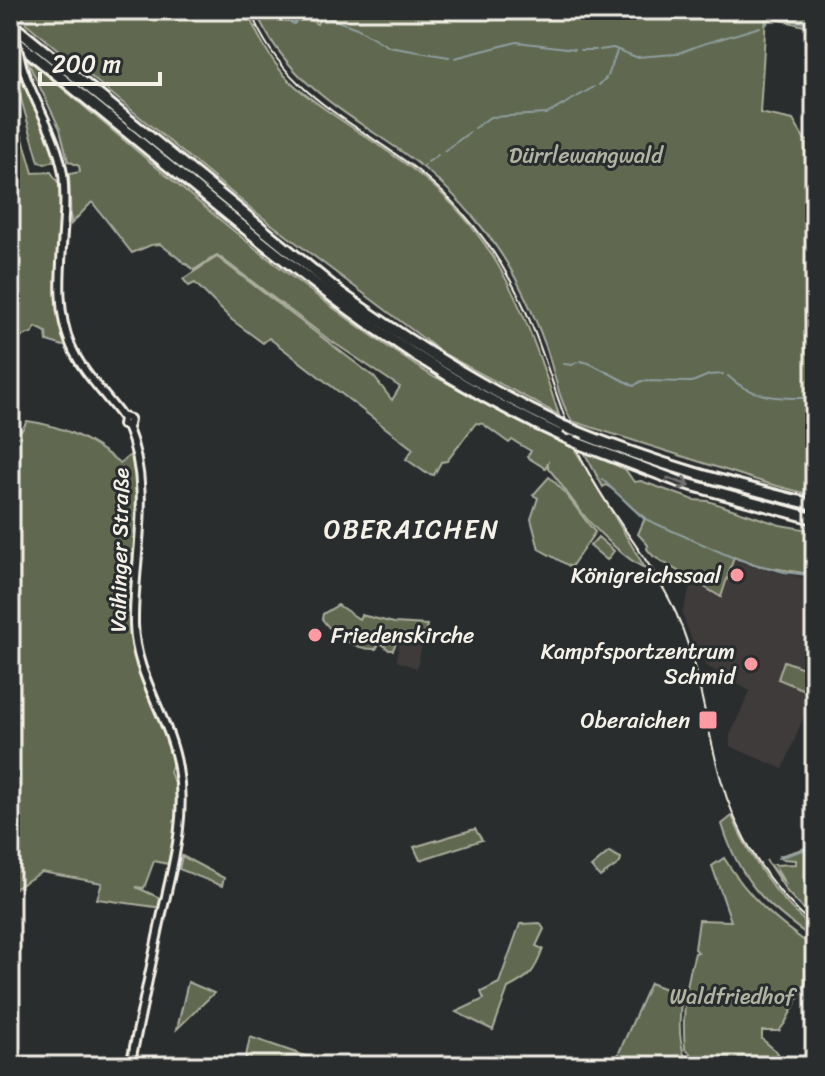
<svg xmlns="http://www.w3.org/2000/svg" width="825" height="1076" font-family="Sriracha,sans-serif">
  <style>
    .built { fill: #3f3b3b }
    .green { fill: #60684f; stroke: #aaac9c; stroke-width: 2 }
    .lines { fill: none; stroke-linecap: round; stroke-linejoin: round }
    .stream { stroke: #8f9ea0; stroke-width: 2 }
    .secondary-casing { stroke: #f4f1e8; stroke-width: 12 }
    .motorway-casing { stroke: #f4f1e8; stroke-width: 15 }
    .secondary { stroke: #2a2d2e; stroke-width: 6 }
    .motorway { stroke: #2a2d2e; stroke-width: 9 }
    .rail { stroke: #f4f1e8; stroke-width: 2 }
    .secondary-bridge-casing { stroke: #f4f1e8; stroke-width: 12; stroke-linecap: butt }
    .motorway-bridge-casing { stroke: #f4f1e8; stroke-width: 15; stroke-linecap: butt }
    .secondary-bridge { stroke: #2a2d2e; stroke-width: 6 }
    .motorway-bridge { stroke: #2a2d2e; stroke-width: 9 }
    .oneway { stroke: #71726f }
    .poi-dot { fill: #ff9aa2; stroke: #2a2d2e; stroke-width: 3 }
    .labels { text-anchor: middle; stroke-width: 6; stroke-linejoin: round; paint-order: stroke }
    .park-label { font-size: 22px; fill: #b1b3a3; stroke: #2a2d2e }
    .street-label { font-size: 22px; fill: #f4f1e8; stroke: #2a2d2e }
    .poi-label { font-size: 22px; fill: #f4f1e8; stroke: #2a2d2e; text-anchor: end }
    .quarter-label { font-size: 26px; letter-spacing: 2px; fill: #f4f1e8; stroke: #2a2d2e }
  </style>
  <rect width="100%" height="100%" fill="#2a2d2e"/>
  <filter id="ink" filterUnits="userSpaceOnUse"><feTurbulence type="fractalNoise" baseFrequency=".0125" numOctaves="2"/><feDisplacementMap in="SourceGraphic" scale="16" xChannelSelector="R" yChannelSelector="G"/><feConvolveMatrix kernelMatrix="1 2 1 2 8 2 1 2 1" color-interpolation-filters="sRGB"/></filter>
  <g filter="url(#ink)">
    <g class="built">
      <polygon points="734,560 758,568 815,580 815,687 783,769 730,746 730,735 750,691 705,665 704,654 697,653 682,614 692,580 721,596"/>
      <polygon points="400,635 423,639 417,668 397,661"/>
    </g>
    <g class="green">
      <path d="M10 10H246C257 34 269 58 287 78 301 93 318 104 335 116 370 140 408 163 439 191 507 254 531 331 559 415L444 354 254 211Z"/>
      <path d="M255 10H315L309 19 317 24 322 13 319 10H815V29L766 16 760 113 793 120 805 140 815 143V496L766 483 572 421C559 401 554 371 546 347 530 303 510 261 480 225 458 198 434 174 405 154 344 111 287 83 255 10Z"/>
      <polygon points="10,44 55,156 54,161 45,164 39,162 19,92 10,70"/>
      <path d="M26 58C159 168 289 285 435 378H438L516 420 574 448 645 568C626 560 592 527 579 509 568 496 560 481 548 468V463L545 468 527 457 531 451 512 440 509 443 483 424 476 423 447 461 441 462 434 475 426 473 406 459 413 449 269 338 263 343 232 320 195 283 189 286 183 279 217 257 374 377 392 400 400 387 328 339 217 255 194 270 160 244 151 245 132 253 92 202 71 224 69 174 80 172 79 166 68 161 60 129Z"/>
      <polygon points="10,83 14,108 33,173 51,172 61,187 62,325 67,343 63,346 47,341 46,332 36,327 32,333 19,337 16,332 10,334"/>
      <path d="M27 421C65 426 90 440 120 463L133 453 140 480 135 651 168 739 174 760 170 772 173 780 179 784 177 825 168 864 154 861 144 888 136 887 162 899 163 908 97 899 102 883 42 872 10 891V425L22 430Z"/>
      <path d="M584 452 625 469 634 482 641 481 694 500 708 501 780 525 815 531V579L810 578V574L754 565 734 557 721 597 653 556 647 549 648 545 638 534 645 518C630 508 621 494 606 485L603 487Z"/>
      <path d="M549 477C566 490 580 515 595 532L571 567 539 549 531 519 538 498 533 495Z"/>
      <polygon points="598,537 614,551 607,560 590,546"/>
      <path d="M338 605 359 619 361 615 394 623 427 625 424 637 400 633 393 650H389L380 642 376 649C355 650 334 636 322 619L323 614Z"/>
      <polygon points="784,661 815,672 809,692 778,679"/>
      <path d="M732 816C751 861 778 899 815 931L814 939C766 907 739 880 722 824Z"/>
      <polygon points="475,829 482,840 420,860 414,847"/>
      <polygon points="815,838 815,921 788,893 766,860 786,885 774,865 796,864 796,860 781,859 780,856 806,848 809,842"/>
      <polygon points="609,852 621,858 620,863 600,877 591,867"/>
      <polygon points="182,856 224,878 222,886 179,869"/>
      <path d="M724 858C748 897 777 923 815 948V966L785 1023 779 1031H762V1039L777 1052 785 1066H613L650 983 682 995C679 1015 678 1041 686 1060L685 1056H690V1053L685 1049C682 1017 685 986 695 953L698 952 695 949 699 920 731 921 712 866Z"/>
      <path d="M540 923 544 929 536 946 543 949C534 973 531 976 508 988L493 1030 456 1012 484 999 481 992 499 983 520 924Z"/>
      <polygon points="188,982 214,993 177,1029"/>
      <polygon points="250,1037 311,1058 310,1066 244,1066"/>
    </g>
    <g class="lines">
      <g class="stream">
        <polyline points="266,10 294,24 304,12 310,13"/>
        <polyline points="759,10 815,26"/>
        <polyline points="326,17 357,28 389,47 449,57"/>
        <polyline points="767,24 771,14"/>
        <polyline points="581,50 596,50"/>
        <polyline points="600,50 613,48 636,57 676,54 703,44 760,27"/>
        <polyline points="455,58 517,42 575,49"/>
        <polyline points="608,76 617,51"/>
        <polyline points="599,85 606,78"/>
        <polyline points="475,128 490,117 547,114 594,87"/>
        <polyline points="444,151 470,132"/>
        <polyline points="428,162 438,155"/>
        <polyline points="424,166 425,165"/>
        <polyline points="580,361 589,363 634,386 641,381 692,382 709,375 723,374"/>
        <polyline points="564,364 572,365 577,362"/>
        <path d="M728 376C753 400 783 398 815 398"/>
        <polyline points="602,479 643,518 734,558"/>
        <polyline points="737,559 784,572 815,576"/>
        <polyline points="778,858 807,849 815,850"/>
      </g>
      <defs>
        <g id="secondary">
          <path d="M22 65C33 102 57 134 63 174 70 230 48 293 71 346 82 372 105 394 121 416L130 419 129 425H122L123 418"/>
          <path d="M127 426C154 490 133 557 134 624 135 677 170 717 178 768 187 819 172 868 161 918 151 967 140 1017 130 1066"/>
        </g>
        <g id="motorway">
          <path d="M10 23 342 294C413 345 486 390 565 427"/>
          <path d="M10 36C74 88 138 141 203 194 322 292 428 376 571 440"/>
          <path d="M575 431C653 463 732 485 815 505"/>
          <polyline points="580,444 680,482 815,519"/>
        </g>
      </defs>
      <use href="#secondary" class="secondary-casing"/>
      <use href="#motorway" class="motorway-casing"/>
      <use href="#secondary" class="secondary"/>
      <use href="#motorway" class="motorway"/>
      <path class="rail" d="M250 10C282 94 351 119 417 170 456 201 489 240 513 285 544 342 556 406 584 464 610 516 652 560 676 613 699 665 705 722 720 776 736 835 769 888 815 927"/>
      <defs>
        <polyline id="secondary-bridge" points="15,10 16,41 22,65"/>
        <g id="motorway-bridge">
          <polyline points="565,427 575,431"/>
          <polyline points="571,440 580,444"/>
        </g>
      </defs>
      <use href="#secondary-bridge" class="secondary-bridge-casing"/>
      <use href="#motorway-bridge" class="motorway-bridge-casing"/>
      <use href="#secondary-bridge" class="secondary-bridge"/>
      <use href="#motorway-bridge" class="motorway-bridge"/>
    </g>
    <defs><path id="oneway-shaft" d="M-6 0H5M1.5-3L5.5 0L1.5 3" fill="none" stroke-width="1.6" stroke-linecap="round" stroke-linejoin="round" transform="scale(2)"/></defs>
    <use class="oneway" href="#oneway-shaft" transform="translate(679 482) rotate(19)"/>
  </g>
  <g class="poi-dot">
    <circle cx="737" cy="575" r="8"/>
    <circle cx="315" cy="635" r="8"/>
    <circle cx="751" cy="664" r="8"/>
    <rect x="698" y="710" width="20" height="20" rx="4"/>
  </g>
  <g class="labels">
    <g class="park-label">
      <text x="586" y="163">Dürrlewangwald</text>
      <text x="732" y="1004">Waldfriedhof</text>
    </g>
    <g class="street-label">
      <text transform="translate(119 550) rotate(-89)" y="8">Vaihinger Straße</text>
    </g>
    <g class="poi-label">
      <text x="721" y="583">Königreichssaal</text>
      <text x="331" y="643" text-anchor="start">Friedenskirche</text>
      <text x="735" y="659">Kampfsportzentrum<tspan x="735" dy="25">Schmid</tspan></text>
      <text x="690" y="728">Oberaichen</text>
    </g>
    <g class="quarter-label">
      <text x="412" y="538">OBERAICHEN</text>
    </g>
  </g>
  <rect width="825" height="1076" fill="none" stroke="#2a2d2e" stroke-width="40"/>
  <rect x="20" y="20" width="785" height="1036" fill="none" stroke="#f4f1e8" stroke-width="3" filter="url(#ink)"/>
  <path d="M40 72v12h120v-12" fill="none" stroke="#f4f1e8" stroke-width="4"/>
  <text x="52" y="72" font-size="24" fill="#f4f1e8" stroke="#2a2d2e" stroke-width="6" paint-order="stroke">200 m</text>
</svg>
